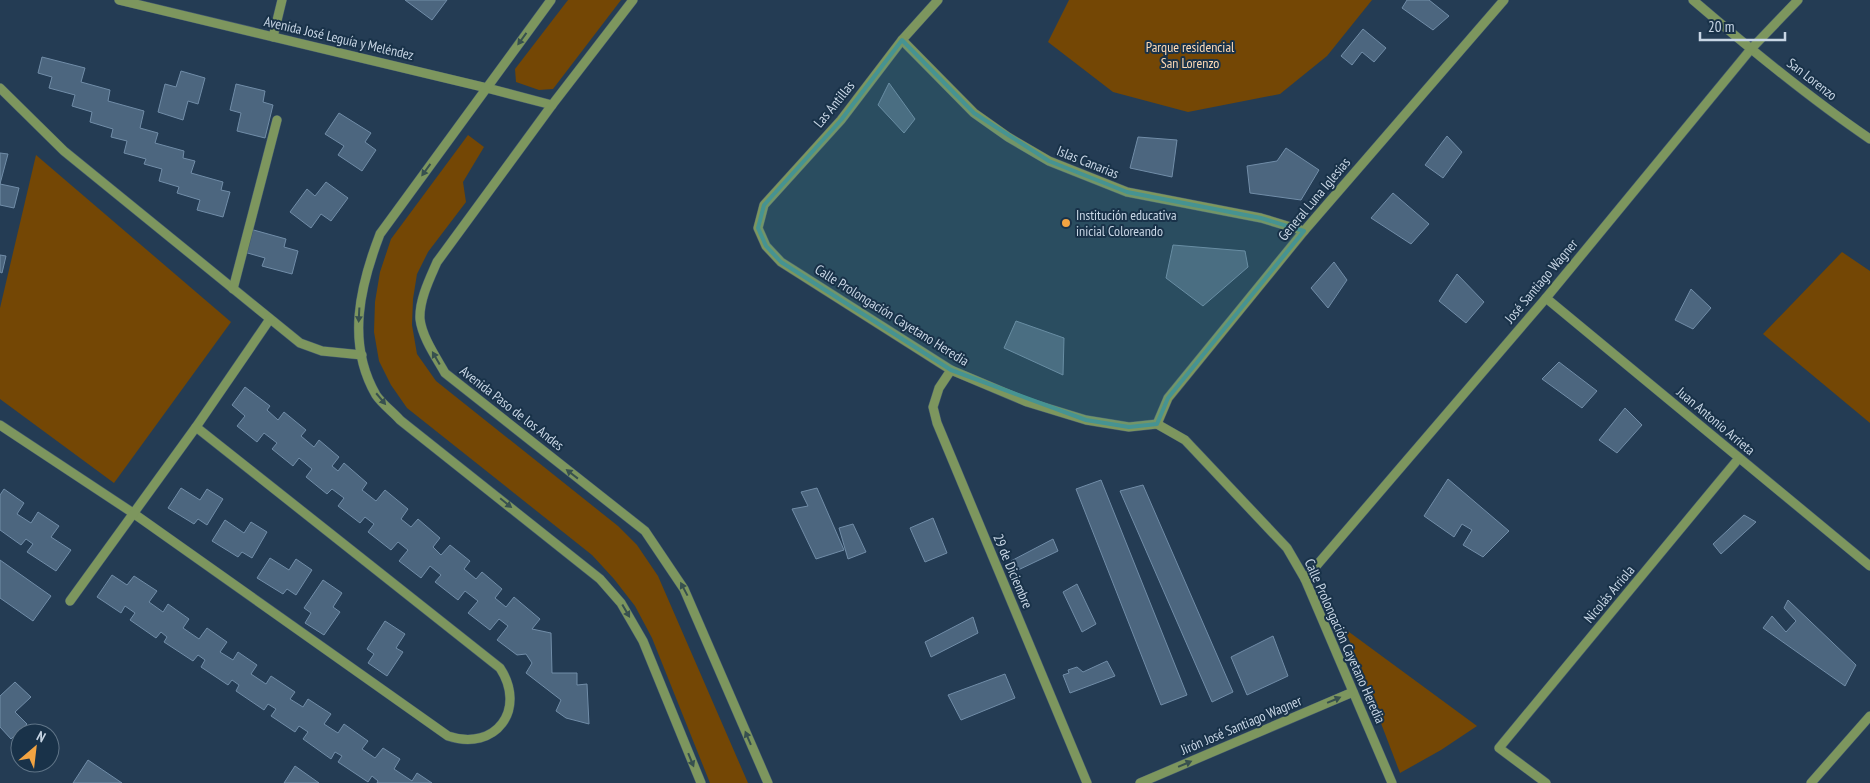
<svg xmlns="http://www.w3.org/2000/svg" width="1870" height="783" font-family="'PT Sans Narrow',sans-serif">
  <style>
    .green { fill: #744705 }
    .building { fill: #4c667f; stroke: #718da8 }
    .lines { fill: none; stroke-linecap: round; stroke-linejoin: round }
    .minor-casing { stroke: #42586e; stroke-width: 10 }
    .minor { stroke: #7d965e; stroke-width: 9 }
    .oneway { fill: #37504f }
    .marked { fill: #469392; fill-opacity: 0.2; stroke: #469392; stroke-width: 4; stroke-linejoin: round }
    .poi-dot { fill: #f3a442; stroke: #193249; stroke-width: 2 }
    .labels { text-anchor: middle; stroke-width: 4; stroke-linejoin: round; paint-order: stroke }
    .street-label { font-size: 14px; fill: #c8d6e5; stroke: #193249 }
    .park-label { font-size: 14px; fill: #ffdbb6; stroke: #193249 }
    .poi-label { font-size: 14px; fill: #c8d6e5; stroke: #193249; text-anchor: start }
  </style>
  <rect width="100%" height="100%" fill="#243c54"/>
  <g class="green">
    <polygon points="568,0 621,0 553,89 539,90 516,82 515,69"/>
    <polygon points="1069,0 1372,0 1327,56 1280,94 1188,112 1113,92 1048,42"/>
    <polygon points="468,135 484,147 463,182 466,202 428,252 417,274 413,299 412,325 417,354 436,381 618,526 637,545 658,576 748,783 710,783 652,638 635,606 614,579 592,555 407,408 391,385 379,361 374,332 375,302 380,272 391,239"/>
    <polygon points="36,155 231,322 114,483 0,399 0,308"/>
    <polygon points="1842,252 1870,271 1870,423 1763,334"/>
    <polygon points="1345,629 1477,726 1441,750 1400,773"/>
  </g>
  <g class="building">
    <polygon points="405,0 447,0 432,20"/>
    <polygon points="1407,0 1429,0 1449,16 1433,30 1402,8"/>
    <polygon points="1363,29 1386,48 1374,62 1362,52 1352,65 1341,56"/>
    <polygon points="42,57 85,68 81,82 110,90 108,101 144,111 140,128 158,133 155,143 184,151 183,158 195,161 191,173 223,182 221,190 230,192 223,217 197,210 200,200 177,193 179,187 159,181 162,169 144,164 146,159 124,153 127,141 111,137 113,129 90,122 92,112 72,106 75,95 49,88 52,77 38,73"/>
    <polygon points="181,71 205,78 198,104 188,101 183,120 158,112 165,84 176,87"/>
    <polygon points="889,83 915,119 904,133 878,105"/>
    <polygon points="236,84 265,91 263,102 273,105 265,138 237,131 241,113 230,110"/>
    <polygon points="339,113 371,133 365,142 376,150 362,171 338,155 344,146 325,134"/>
    <polygon points="1447,136 1462,152 1443,178 1425,165"/>
    <polygon points="1138,137 1177,140 1172,177 1130,168"/>
    <polygon points="1286,148 1319,170 1301,200 1250,193 1247,166 1277,161"/>
    <polygon points="0,153 8,154 0,184 19,188 14,208 0,205"/>
    <polygon points="326,182 348,198 331,221 321,214 311,228 290,212 307,189 315,196"/>
    <polygon points="1393,193 1429,224 1411,244 1371,218"/>
    <polygon points="250,229 286,239 284,247 298,251 292,274 262,266 265,258 244,252"/>
    <polygon points="1173,245 1245,251 1248,267 1203,306 1166,278"/>
    <polygon points="0,255 6,256 2,273 0,272"/>
    <polygon points="1334,262 1347,280 1328,308 1311,288"/>
    <polygon points="1457,274 1484,302 1466,323 1439,301"/>
    <polygon points="1691,289 1711,308 1693,329 1675,320"/>
    <polygon points="1016,321 1064,338 1063,375 1004,348"/>
    <polygon points="1559,362 1597,391 1582,408 1542,379"/>
    <polygon points="245,387 270,406 267,410 278,420 284,412 306,430 301,436 314,447 319,440 339,457 332,466 338,471 344,463 367,483 362,490 376,501 385,490 408,509 401,519 411,527 418,519 440,538 433,547 441,555 450,545 470,561 464,569 476,579 482,572 502,589 495,598 506,607 514,597 540,619 532,629 551,633 552,673 577,673 577,685 587,684 589,724 566,718 556,711 561,700 526,673 532,663 526,654 517,655 497,640 508,626 499,619 490,630 468,613 478,601 465,591 458,600 435,582 441,575 430,566 421,578 399,561 408,550 398,542 391,550 368,532 374,524 365,517 360,523 338,506 344,498 332,489 327,494 306,477 312,469 299,458 293,466 272,449 277,443 264,433 257,442 237,426 245,416 232,405"/>
    <polygon points="1625,408 1642,425 1617,453 1599,440"/>
    <polygon points="1448,479 1509,531 1483,557 1463,545 1472,530 1462,524 1454,537 1424,516"/>
    <polygon points="1101,480 1187,695 1161,705 1076,489"/>
    <polygon points="1143,485 1233,692 1212,702 1120,491"/>
    <polygon points="181,488 200,500 207,489 223,499 207,525 198,519 194,524 168,508"/>
    <polygon points="817,488 844,550 816,559 792,509 808,506 801,492"/>
    <polygon points="4,489 24,503 17,514 31,523 38,512 59,526 51,537 71,550 56,571 27,552 33,544 26,539 21,545 0,530 0,495"/>
    <polygon points="1744,515 1756,522 1721,554 1713,544"/>
    <polygon points="933,518 947,553 925,562 910,528"/>
    <polygon points="225,520 244,533 251,522 267,532 252,558 242,552 238,557 212,541"/>
    <polygon points="853,524 866,552 848,559 839,528"/>
    <polygon points="1053,539 1058,551 1016,571 1011,561"/>
    <polygon points="270,558 289,570 296,559 312,570 296,595 287,589 283,594 257,578"/>
    <polygon points="0,560 51,596 33,621 0,598"/>
    <polygon points="112,575 127,585 134,576 157,591 149,602 163,612 168,604 189,619 183,628 199,639 207,628 227,642 220,652 233,660 238,652 257,665 251,674 266,684 271,676 295,692 290,699 303,707 308,699 331,714 324,724 338,733 344,724 368,741 362,749 375,758 383,748 400,759 394,769 412,781 417,773 432,783 377,783 378,781 372,776 368,782 338,762 342,756 335,752 331,759 303,739 308,732 299,726 295,732 271,716 276,709 268,704 264,710 236,691 239,685 232,680 228,685 201,667 205,660 198,655 193,661 164,642 167,637 161,632 156,638 130,620 135,613 125,606 121,613 97,597"/>
    <polygon points="323,580 342,593 333,607 340,612 324,635 305,623 311,613 304,608"/>
    <polygon points="1077,584 1096,624 1082,632 1063,592"/>
    <polygon points="1788,600 1856,665 1845,686 1763,628 1772,616 1786,632 1796,621 1784,608"/>
    <polygon points="973,617 978,633 931,657 925,642"/>
    <polygon points="385,621 405,634 396,648 403,652 387,676 368,663 374,654 367,649"/>
    <polygon points="1273,636 1288,676 1247,695 1231,657"/>
    <polygon points="1107,661 1115,676 1070,693 1063,675 1069,673 1068,670 1077,667 1083,672"/>
    <polygon points="1005,674 1015,698 961,720 948,695"/>
    <polygon points="15,682 31,697 15,712 27,724 11,739 0,727 0,696"/>
    <polygon points="88,760 122,783 73,783"/>
    <polygon points="295,766 319,783 284,783"/>
  </g>
  <g class="lines">
    <defs>
      <g id="minor">
        <polyline points="119,0 487,88 552,105"/>
        <path d="M551 0 380 234C360 286 346 343 376 395 382 404 393 412 400 420L600 579 621 603 643 641 701 783"/>
        <path d="M633 0 552 105 437 262C430 278 419 300 420 319 422 337 436 357 445 373L645 531 684 589 768 783"/>
        <polyline points="938,0 902,40 841,120 764,205 758,228 766,246 781,262 951,370 1027,402 1086,420 1129,427 1157,424 1185,440 1287,548 1305,579 1392,783"/>
        <path d="M1693 0C1750 49 1808 97 1870 139"/>
        <polyline points="273,37 282,0"/>
        <polyline points="902,40 974,113 1008,137 1049,161 1127,192 1261,218 1304,231"/>
        <polyline points="0,88 64,151 300,343 322,351 362,355"/>
        <polyline points="233,289 277,120"/>
        <polyline points="1546,298 1870,566"/>
        <polyline points="951,370 939,388 933,407 937,423 1087,783"/>
        <polyline points="1157,424 1168,398 1304,231 1504,0"/>
        <path d="M0 425 133 513 448 736C496 752 527 709 500 668L196 427"/>
        <polyline points="1305,579 1546,298 1751,49 1798,0"/>
        <polyline points="70,601 196,427 270,319"/>
        <polyline points="1140,783 1353,692"/>
        <polyline points="1546,783 1499,748 1739,458"/>
        <polyline points="1811,783 1870,716"/>
      </g>
    </defs>
    <use href="#minor" class="minor-casing"/>
    <use href="#minor" class="minor"/>
  </g>
  <defs><path id="oneway-solid" d="M-6-.8H1V-3.2L6.5 0L1 3.2V.8H-6Z" transform="scale(1.25)"/></defs>
  <g class="oneway">
    <use href="#oneway-solid" transform="translate(522 39) rotate(126)"/>
    <use href="#oneway-solid" transform="translate(426 170) rotate(126)"/>
    <use href="#oneway-solid" transform="translate(359 315) rotate(93)"/>
    <use href="#oneway-solid" transform="translate(436 358) rotate(-120)"/>
    <use href="#oneway-solid" transform="translate(381 399) rotate(50)"/>
    <use href="#oneway-solid" transform="translate(572 474) rotate(-142)"/>
    <use href="#oneway-solid" transform="translate(506 503) rotate(39)"/>
    <use href="#oneway-solid" transform="translate(684 589) rotate(-118)"/>
    <use href="#oneway-solid" transform="translate(626 611) rotate(60)"/>
    <use href="#oneway-solid" transform="translate(1334 700) rotate(-23)"/>
    <use href="#oneway-solid" transform="translate(748 738) rotate(-113)"/>
    <use href="#oneway-solid" transform="translate(691 760) rotate(68)"/>
    <use href="#oneway-solid" transform="translate(1185 764) rotate(-23)"/>
  </g>
  <path class="marked" d="M902 40 974 113 1049 161 1127 192 1261 218 1304 231 1168 398 1157 424 1129 427 1086 420 951 370 781 262 766 246 758 228 764 205 841 120Z"/>
  <circle class="poi-dot" cx="1066" cy="223" r="5"/>
  <g class="labels">
    <g class="street-label">
      <text transform="translate(339 38) rotate(13)" y="5">Avenida José Leguía y Meléndez</text>
      <text transform="translate(1812 79) rotate(38)" y="5">San Lorenzo</text>
      <text transform="translate(834 104) rotate(-51)" y="5">Las Antillas</text>
      <text transform="translate(1088 162) rotate(22)" y="5">Islas Canarias</text>
      <text transform="translate(1314 199) rotate(-50)" y="5">General Luna Iglesias</text>
      <text transform="translate(1541 281) rotate(-50)" y="5">José Santiago Wagner</text>
      <text transform="translate(892 315) rotate(32)" y="5">Calle Prolongación Cayetano Heredia</text>
      <text transform="translate(512 408) rotate(38)" y="5">Avenida Paso de los Andes</text>
      <text transform="translate(1716 421) rotate(40)" y="5">Juan Antonio Arrieta</text>
      <text transform="translate(1013 571) rotate(67)" y="5">29 de Diciembre</text>
      <text transform="translate(1609 594) rotate(-50)" y="5">Nicolás Arriola</text>
      <text transform="translate(1345 641) rotate(66)" y="5">Calle Prolongación Cayetano Heredia</text>
      <text transform="translate(1241 725) rotate(-23)" y="5">Jirón José Santiago Wagner</text>
    </g>
    <g class="park-label">
      <text x="1190" y="52">Parque residencial<tspan x="1190" dy="16">San Lorenzo</tspan></text>
    </g>
    <g class="poi-label">
      <text x="1076" y="220">Institución educativa<tspan x="1076" dy="16">inicial Coloreando</tspan></text>
    </g>
  </g>
  <g transform="translate(35 748) rotate(28)"><circle r="24" fill="#193249" stroke="#5f7487"/>
  <path d="M0-4L9 19L0 12L-9 19Z" fill="#f3a442"/>
  <text y="-8" font-size="14" font-weight="bold" text-anchor="middle" fill="#c8d6e5">N</text>
  </g>
  <path d="M1700 32v8h85v-8" fill="none" stroke="#c8d6e5" stroke-width="2.5"/>
  <text x="1708" y="32" font-size="15" fill="#c8d6e5" stroke="#193249" stroke-width="4" paint-order="stroke">20 m</text>
</svg>
